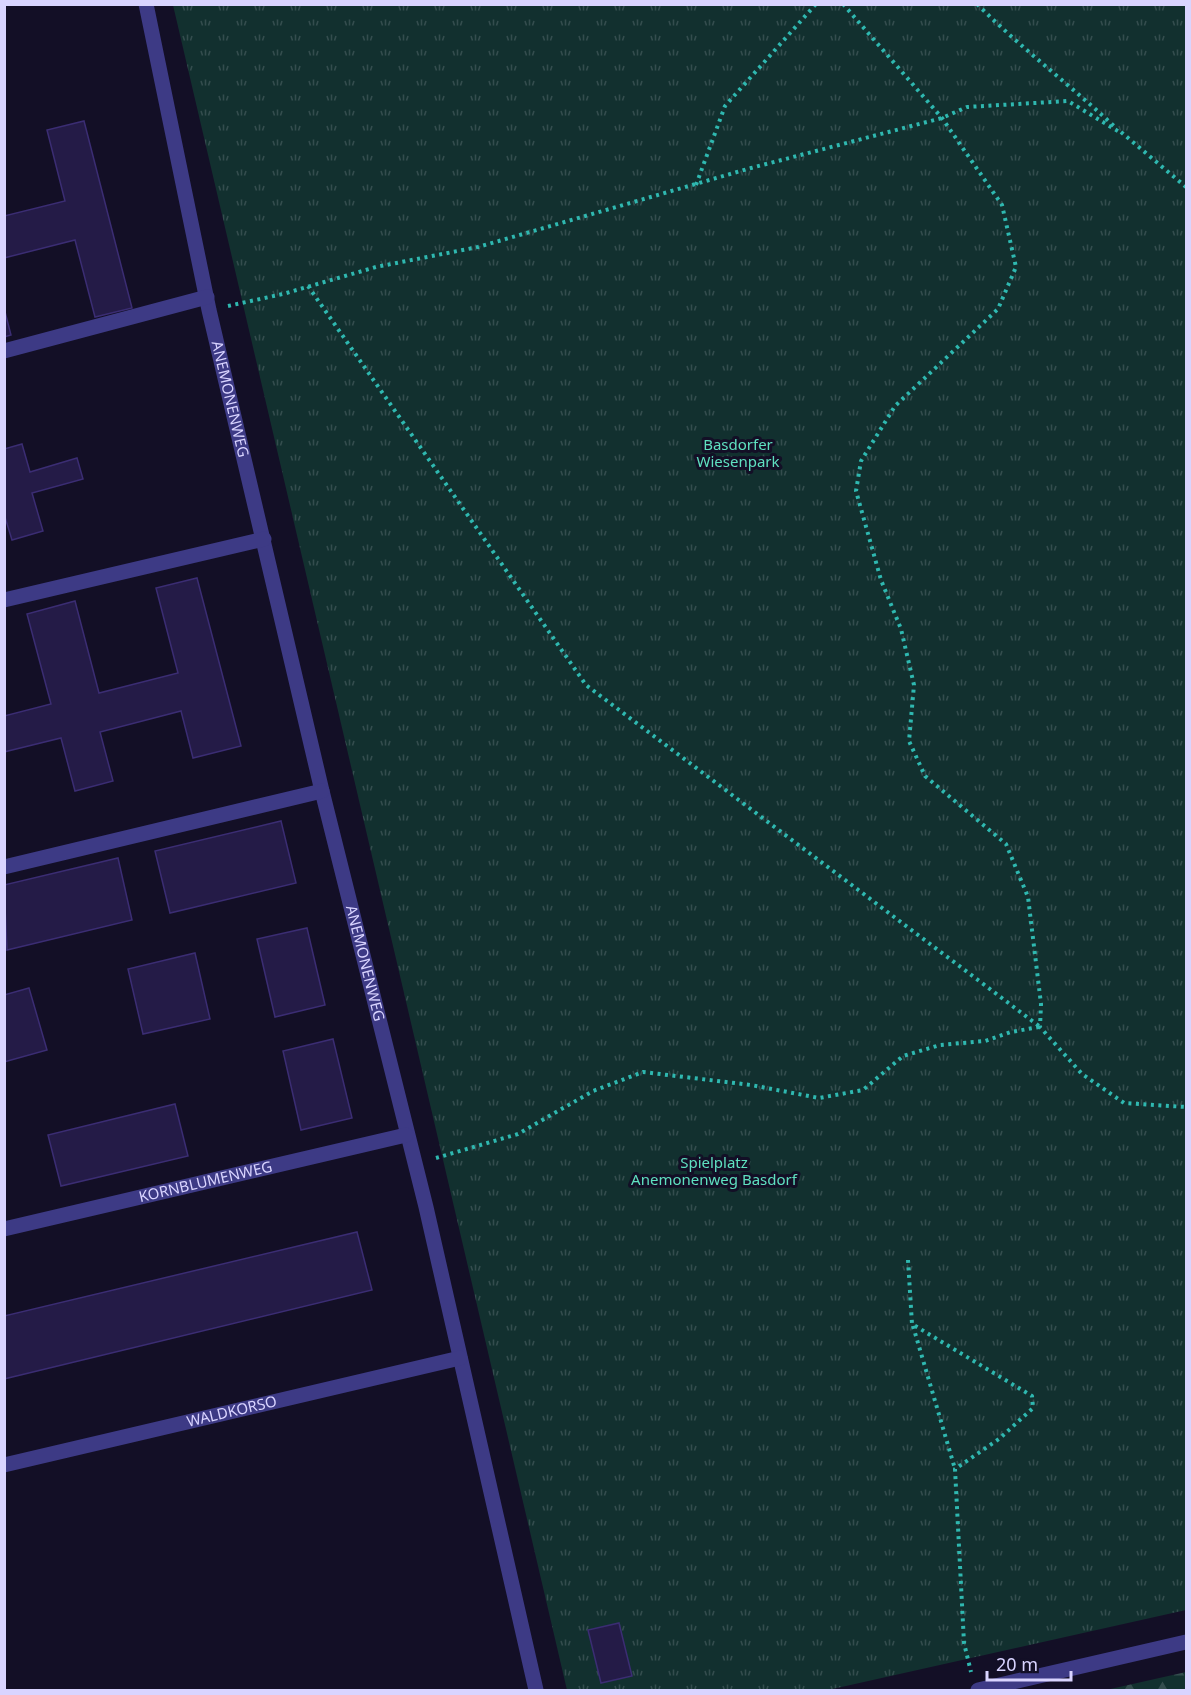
<svg xmlns="http://www.w3.org/2000/svg" width="1191" height="1695" font-family="'Noto Sans',sans-serif">
  <style>
    .forest { fill: url(#forest-firs) }
    .park { fill: url(#park-tufts) }
    .building { fill: #241b47; stroke: #3b2d73; stroke-width: 1.5 }
    .lines { fill: none; stroke-linecap: round; stroke-linejoin: round }
    .path { stroke: #2fb8b0; stroke-width: 4; stroke-dasharray: 3 4.5; stroke-linecap: butt }
    .minor { stroke: #3d3a85; stroke-width: 15 }
    .labels { text-anchor: middle; stroke-width: 6; stroke-linejoin: round; paint-order: stroke }
    .street-label { font-size: 15px; fill: #d9d4ff; stroke: #130f26 }
    .park-label { font-size: 15px; fill: #5fe0c0; stroke: #130f26 }
  </style>
  <defs>
    <pattern id="forest-firs" width="22" height="20" patternUnits="userSpaceOnUse" patternTransform="scale(1.5)"><rect width="22" height="20" fill="#12302f"/><path d="M5 1l3.5 6h-7zM16 11l3.5 6h-7z" fill="#344d4e"/></pattern>
    <pattern id="park-tufts" width="24" height="20" patternUnits="userSpaceOnUse" patternTransform="scale(1.5)"><rect width="24" height="20" fill="#12302f"/><path d="M3 7l-1-3M5 7V3M7 7l1-3M15 17l-1-3M17 17v-4M19 17l1-3" fill="none" stroke="#344d4e"/></pattern>
  </defs>
  <rect width="100%" height="100%" fill="#130f26"/>
  <polygon class="forest" points="1186,1672 1186,1690 1106,1690"/>
  <polygon class="park" points="173,5 1186,5 1186,1610 828,1690 567,1690"/>
  <g class="building">
    <polygon points="84,121 132,308 95,317 75,240 4,258 4,216 65,201 47,130"/>
    <polygon points="4,308 11,335 4,337"/>
    <polygon points="22,444 30,472 77,458 83,479 32,493 43,531 12,540 4,514 4,449"/>
    <polygon points="197,578 241,746 193,758 181,711 100,732 113,781 75,791 61,738 4,752 4,716 51,704 27,614 75,601 99,693 178,673 156,588"/>
    <polygon points="281,821 296,883 170,913 155,851"/>
    <polygon points="118,858 132,920 7,950 4,885"/>
    <polygon points="307,928 325,1005 275,1017 257,939"/>
    <polygon points="195,953 210,1019 143,1034 128,969"/>
    <polygon points="29,988 47,1050 4,1062 4,995"/>
    <polygon points="333,1039 352,1118 301,1130 283,1051"/>
    <polygon points="175,1104 188,1156 61,1186 48,1135"/>
    <polygon points="357,1232 372,1290 4,1379 4,1316"/>
    <polygon points="619,1623 632,1676 601,1683 588,1630"/>
  </g>
  <g class="lines">
    <g class="path">
      <polyline points="843,4 942,118 1002,205 1016,267 998,309 895,406 861,461 856,491 881,580 901,629 914,685 909,741 925,776 1006,844 1028,897 1041,1004 1040,1027 1082,1074 1124,1103 1186,1107"/>
      <path d="M977 4C1021 48 1070 85 1115 127"/>
      <polyline points="1121,132 1186,187"/>
      <polyline points="696,185 725,106 816,4"/>
      <polyline points="308,286 586,685 1039,1026"/>
      <polyline points="228,306 283,294 376,267 478,247 751,168 942,118 967,107 1068,101 1121,133"/>
      <polyline points="436,1158 518,1134 593,1091 643,1072 751,1085 819,1098 863,1090 903,1056 940,1045 985,1041 1011,1032 1039,1027"/>
      <polyline points="908,1260 912,1324 1032,1396 1033,1408 999,1439 955,1469 964,1643 971,1672"/>
      <polyline points="913,1326 955,1469"/>
    </g>
    <g class="minor">
      <path id="s1" d="M146 4 209 310 322 791 426 1207 536 1690"/>
      <polyline points="4,351 207,297"/>
      <polyline points="4,600 264,539"/>
      <polyline points="4,867 322,791"/>
      <path id="s2" d="M4 1229 406 1135"/>
      <path id="s3" d="M4 1465 460 1358"/>
      <polyline points="978,1690 1186,1642"/>
    </g>
  </g>
  <g class="labels">
    <g class="street-label">
      <text dy="5" stroke="none"><textPath href="#s1" startOffset="404">ANEMONENWEG</textPath></text>
      <text dy="5" stroke="none"><textPath href="#s1" startOffset="984">ANEMONENWEG</textPath></text>
      <text dy="5" stroke="none"><textPath href="#s2" startOffset="207">KORNBLUMENWEG</textPath></text>
      <text dy="5" stroke="none"><textPath href="#s3" startOffset="234">WALDKORSO</textPath></text>
    </g>
    <g class="park-label">
      <text x="738" y="450">Basdorfer<tspan x="738" dy="17">Wiesenpark</tspan></text>
      <text x="714" y="1168">Spielplatz<tspan x="714" dy="17">Anemonenweg Basdorf</tspan></text>
    </g>
  </g>
  <rect width="1191" height="1695" fill="none" stroke="#d9d4ff" stroke-width="12"/>
  <path d="M987 1671v9h84v-9" fill="none" stroke="#d9d4ff" stroke-width="3"/>
  <text x="996" y="1671" font-size="18" fill="#d9d4ff" stroke="#130f26" stroke-width="4.5" paint-order="stroke">20 m</text>
</svg>
